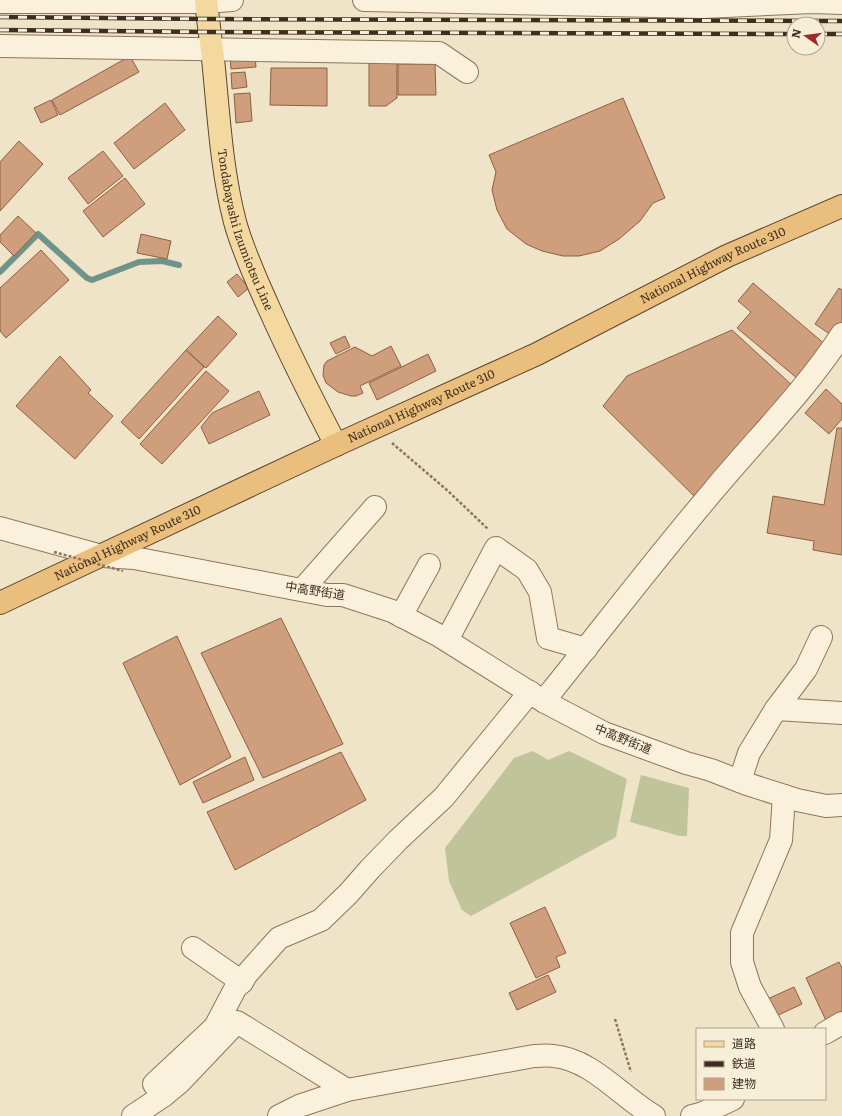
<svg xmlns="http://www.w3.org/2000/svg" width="842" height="1116" font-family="Literata,'Noto Sans JP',serif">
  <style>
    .cemetery { fill: #bfc49a }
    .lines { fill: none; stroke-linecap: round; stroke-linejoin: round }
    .stream { stroke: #6f938a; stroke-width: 6 }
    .building { fill: #cf9f7d; stroke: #8d5f41 }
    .minor-casing { stroke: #8d765c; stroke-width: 24 }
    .primary-casing { stroke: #5b4430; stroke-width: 24 }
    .trunk-casing { stroke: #5b4430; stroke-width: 24 }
    .path { stroke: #8d765c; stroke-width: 2.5; stroke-dasharray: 3 2; stroke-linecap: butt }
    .minor { stroke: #faf1dc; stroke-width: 22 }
    .primary { stroke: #f3d9a0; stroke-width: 22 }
    .trunk { stroke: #eabe7c; stroke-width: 22 }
    .rail-casing { stroke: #3d2e20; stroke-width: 4.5 }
    .rail { stroke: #f7eed8; stroke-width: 3; stroke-dasharray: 9; stroke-linecap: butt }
    .path-bridge { stroke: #8d765c; stroke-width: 2.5; stroke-dasharray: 3 2; stroke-linecap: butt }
    .labels { text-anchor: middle; stroke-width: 3.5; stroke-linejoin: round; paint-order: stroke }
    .street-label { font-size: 12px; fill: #3d2e20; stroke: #f7eed8 }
  </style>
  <rect width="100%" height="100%" fill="#f0e4c8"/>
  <g class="cemetery">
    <polygon points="533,751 548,760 569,751 627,779 616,837 471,916 462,910 449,881 445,848 514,758"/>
    <polygon points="641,775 689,788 687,836 680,836 630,822"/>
  </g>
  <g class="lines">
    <polyline class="stream" points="0,272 38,234 87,278 92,280 139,262 162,261 179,265"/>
  </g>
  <g class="building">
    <polygon points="255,55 256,67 231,69 230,57"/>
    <polygon points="130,56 139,72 60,115 52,100"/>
    <polygon points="397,61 397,98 386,106 369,106 369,62"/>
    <polygon points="398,64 435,64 436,95 398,95"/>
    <polygon points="271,68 327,68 327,106 270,105"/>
    <polygon points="245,72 247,87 232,89 231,73"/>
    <polygon points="250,93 252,121 236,123 234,94"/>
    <polygon points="623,98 665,198 653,203 640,221 619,239 600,251 579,256 563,256 542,251 526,244 507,229 497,210 492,190 496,172 489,155"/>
    <polygon points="51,100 58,115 41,123 34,108"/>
    <polygon points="165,103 185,130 134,169 114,143"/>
    <polygon points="19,141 43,164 0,211 0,162"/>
    <polygon points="103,151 123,176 88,204 68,178"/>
    <polygon points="125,178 145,204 103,237 83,211"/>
    <polygon points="18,216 36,233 14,256 0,242 0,235"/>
    <polygon points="141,234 171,241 167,259 137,253"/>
    <polygon points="41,250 69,280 6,338 0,331 0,288"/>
    <polygon points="237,274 249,288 238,297 227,282"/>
    <polygon points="753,283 827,346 798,379 737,328 751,312 738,301"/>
    <polygon points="839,288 842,290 842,324 834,337 815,324"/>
    <polygon points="218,316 237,334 206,368 186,350"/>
    <polygon points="732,330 795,388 698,500 603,406 627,376"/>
    <polygon points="345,336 350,347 336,354 330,343"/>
    <polygon points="391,346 401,366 360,386 363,393 356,396 351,396 338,392 326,383 323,375 324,365 327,361 355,347 372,356"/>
    <polygon points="186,350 204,367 139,439 121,422"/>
    <polygon points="428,354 436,371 377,400 369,383"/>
    <polygon points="60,356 91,390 88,393 113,416 75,459 16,406"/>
    <polygon points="206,371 229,391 162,464 140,444"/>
    <polygon points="826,389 842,404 842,419 829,434 805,413"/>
    <polygon points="259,391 270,415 209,444 201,427 212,413"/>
    <polygon points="837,428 842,428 842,555 813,550 814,541 767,533 773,496 824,505"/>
    <polygon points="281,618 343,744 263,778 201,653"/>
    <polygon points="177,636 231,757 180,785 123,663"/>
    <polygon points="341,752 366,800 235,870 207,812"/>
    <polygon points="245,757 254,780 203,803 193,782"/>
    <polygon points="545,907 566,953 556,957 560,967 536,978 510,923"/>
    <polygon points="839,962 842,968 842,1020 829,1027 806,978"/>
    <polygon points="548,975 556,992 517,1010 509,993"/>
    <polygon points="794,987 802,1004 772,1018 763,1001"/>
  </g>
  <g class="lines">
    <defs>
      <g id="minor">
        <polyline points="364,0 704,7 812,2 842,3"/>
        <polyline points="0,2 206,2 232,0"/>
        <polyline points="0,46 439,53 467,72"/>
        <polyline points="0,528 102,556 134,558 327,595 343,595 392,611 438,635 545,702 604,733 686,763 711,770 747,784 797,800 826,806 842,805"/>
        <polyline points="302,590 375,507"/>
        <polyline points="401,616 429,565"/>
        <polyline points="447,640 496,548 527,570 540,592 548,638 586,649"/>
        <path d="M545 702 551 692C605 625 657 557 713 491 756 439 805 391 842 334"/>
        <polyline points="776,709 842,713"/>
        <polyline points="740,781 749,753 776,709 806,669 821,637"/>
        <polyline points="193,948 242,982"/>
        <polyline points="773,1029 750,987 742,962 742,933 781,840 784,796"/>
        <polyline points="825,1033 842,1023"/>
        <polyline points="163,1096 154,1084 215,1027 236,987 242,982 246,975 279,938 321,920 348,894 370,869 398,840 444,797 530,692"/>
        <polyline points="133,1116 163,1096 180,1082 237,1022 347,1090"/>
        <path d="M279 1116 299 1106 347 1090 534 1056C540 1056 547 1055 553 1056 592 1059 621 1097 654 1116"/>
        <polyline points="692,1116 703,1113 733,1099"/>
      </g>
      <g id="primary">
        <path id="s1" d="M206 0C208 23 212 46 214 69 219 120 222 172 235 222 243 251 256 279 268 306 289 353 312 399 336 445"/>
      </g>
      <g id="trunk">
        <path id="s2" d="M0 603 336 445 537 354 727 256 842 206"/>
      </g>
    </defs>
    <use href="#minor" class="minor-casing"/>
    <use href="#primary" class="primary-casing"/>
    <use href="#trunk" class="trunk-casing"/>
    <g class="path">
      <polyline points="392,443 448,491 488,529"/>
      <polyline points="615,1019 631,1072"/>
    </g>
    <use href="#minor" class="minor"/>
    <use href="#primary" class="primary"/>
    <use href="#trunk" class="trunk"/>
    <defs>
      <g id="rail">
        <polyline points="0,17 208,19 842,21"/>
        <polyline points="0,30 210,32 794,34"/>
        <polyline points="818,34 842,34"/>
      </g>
    </defs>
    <use href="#rail" class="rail-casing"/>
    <use href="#rail" class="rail"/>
    <polyline class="path-bridge" points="54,552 123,571"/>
  </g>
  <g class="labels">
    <g class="street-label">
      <text dy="4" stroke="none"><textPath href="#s1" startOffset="234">Tondabayashi Izumiotsu Line</textPath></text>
      <text dy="4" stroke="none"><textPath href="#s2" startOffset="789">National Highway Route 310</textPath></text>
      <text dy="4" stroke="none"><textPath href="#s2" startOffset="465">National Highway Route 310</textPath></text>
      <text dy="4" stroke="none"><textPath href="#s2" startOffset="141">National Highway Route 310</textPath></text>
      <text transform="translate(315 591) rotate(9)" y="4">中高野街道</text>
      <text transform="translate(623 739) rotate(22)" y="4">中高野街道</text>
    </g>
  </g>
  <rect x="696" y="1028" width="130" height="72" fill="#f7eed8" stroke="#ada18e"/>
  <rect x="704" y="1041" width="20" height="6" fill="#f3d9a0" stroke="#ada18e"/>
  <text x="732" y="1048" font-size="12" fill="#3d2e20">道路</text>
  <rect x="704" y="1061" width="20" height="6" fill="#3d2e20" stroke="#ada18e"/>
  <text x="732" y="1068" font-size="12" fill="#3d2e20">鉄道</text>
  <rect x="704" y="1078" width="20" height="12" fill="#cf9f7d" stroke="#ada18e"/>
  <text x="732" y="1088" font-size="12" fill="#3d2e20">建物</text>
  <g transform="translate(806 36) rotate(284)"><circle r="19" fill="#f7eed8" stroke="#ada18e"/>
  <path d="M0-3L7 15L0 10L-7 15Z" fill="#9e2a2b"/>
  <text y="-6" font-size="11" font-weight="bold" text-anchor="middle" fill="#3d2e20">N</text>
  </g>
</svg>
